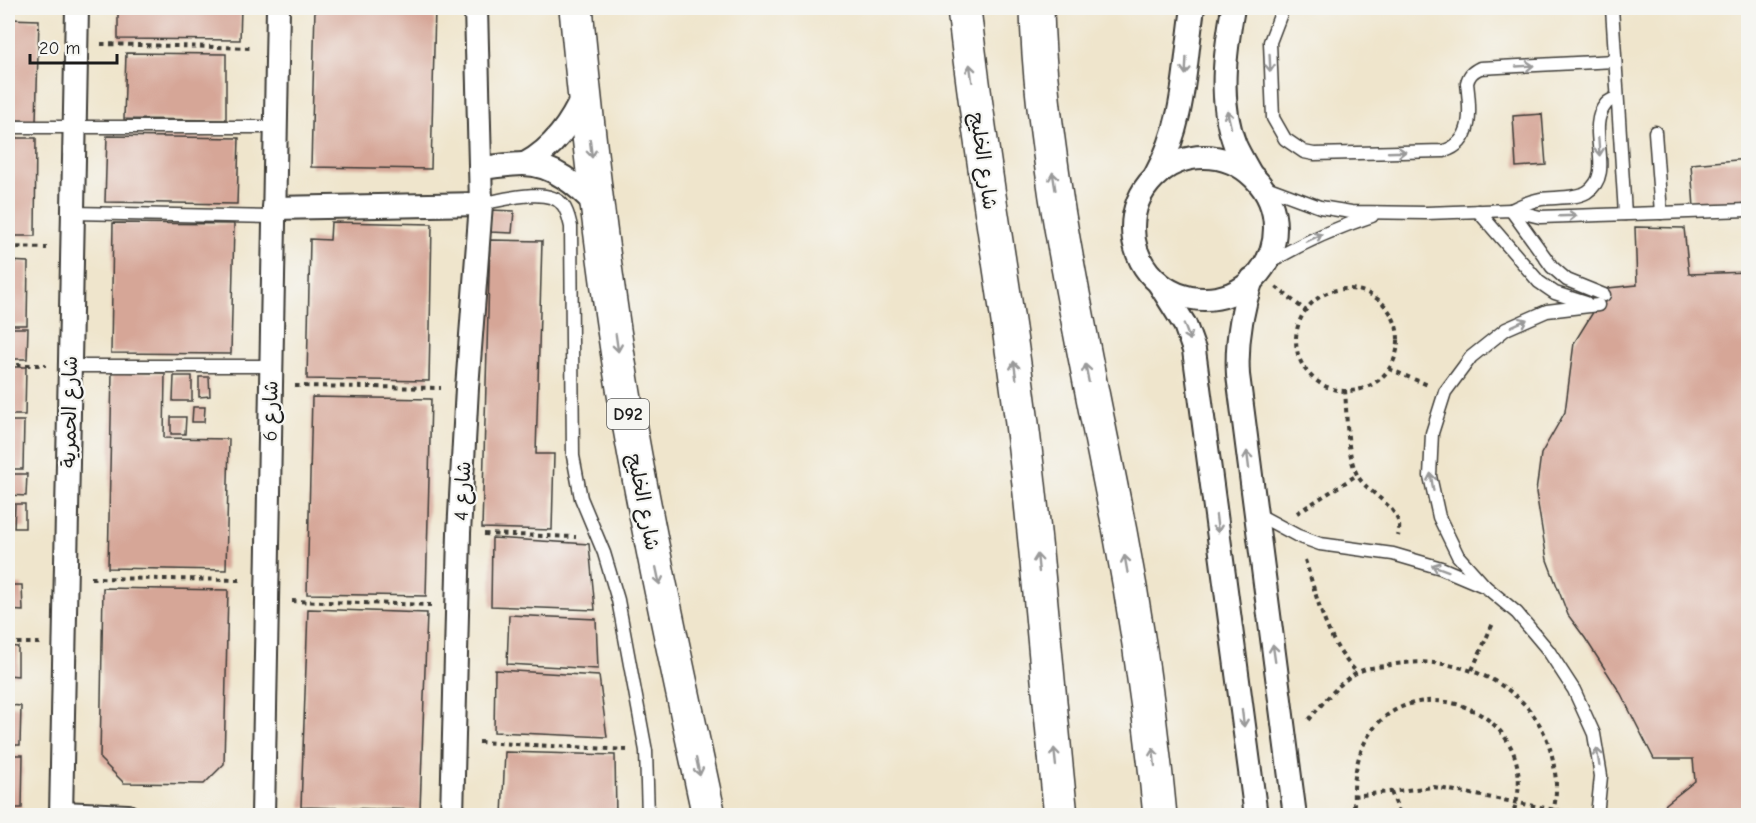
<svg xmlns="http://www.w3.org/2000/svg" width="1756" height="823" font-family="'Comic Neue','Playpen Sans Arabic',sans-serif">
  <style>
    .building { fill: #d6a697 }
    .lines { fill: none; stroke-linecap: round; stroke-linejoin: round }
    .lane-casing { stroke: #3c3a36; stroke-width: 15 }
    .street-casing { stroke: #3c3a36; stroke-width: 26 }
    .primary-casing { stroke: #3c3a36; stroke-width: 36 }
    .path { stroke: #3c3a36; stroke-width: 4; stroke-dasharray: 4.5 4.5; stroke-linecap: butt }
    .lane { stroke: #fff; stroke-width: 12 }
    .street { stroke: #fff; stroke-width: 22 }
    .primary { stroke: #fff; stroke-width: 33 }
    .oneway { stroke: #999 }
    .labels { text-anchor: middle; stroke-width: 4.5; stroke-linejoin: round; paint-order: stroke }
    .shield { fill: #f6f6f2; stroke: #5d5d5c; stroke-width: 1.5 }
    .shield-label { font-size: 18px; font-weight: bold; fill: #1c1c1c }
    .street-label { font-size: 20px; fill: #1c1c1c; stroke: #f6f6f2 }
  </style>
  <rect width="100%" height="100%" fill="#f6f6f2"/>
  <filter id="ink" filterUnits="userSpaceOnUse"><feTurbulence type="fractalNoise" baseFrequency=".0167" numOctaves="2"/><feDisplacementMap in="SourceGraphic" scale="12" xChannelSelector="R" yChannelSelector="G"/><feConvolveMatrix kernelMatrix="1 2 1 2 8 2 1 2 1" color-interpolation-filters="sRGB"/></filter>
  <filter id="wash" filterUnits="userSpaceOnUse"><feTurbulence type="fractalNoise" baseFrequency=".008" numOctaves="4" result="noise"/><feDisplacementMap in="SourceGraphic" scale="24" xChannelSelector="R" yChannelSelector="G"/><feGaussianBlur stdDeviation="1.35" result="paint"/><feColorMatrix in="noise" values="0 0 0 0 0 0 0 0 0 0 0 0 0 0 0 0 0 1.4 0 .05"/><feComposite in="paint" operator="in"/></filter>
  <g filter="url(#wash)">
    <rect width="100%" height="100%" fill="#efe5cc"/>
    <g id="blocks">
      <g class="building">
        <polygon points="118,8 241,8 240,40 118,39"/>
        <polygon points="315,8 435,8 431,169 311,167"/>
        <polygon points="8,19 39,20 36,121 8,120"/>
        <polygon points="126,53 226,54 226,120 124,119"/>
        <polygon points="1542,114 1546,165 1516,167 1513,116"/>
        <polygon points="107,136 239,138 237,204 105,202"/>
        <polygon points="8,138 36,138 35,236 8,236"/>
        <polygon points="1748,159 1748,203 1694,208 1691,164"/>
        <polygon points="491,210 514,211 512,233 490,232"/>
        <polygon points="331,222 432,224 429,381 307,379 310,239 330,240"/>
        <polygon points="113,223 234,224 231,354 111,353"/>
        <polygon points="1635,227 1684,228 1689,274 1748,272 1748,816 1659,816 1666,804 1695,781 1693,759 1654,759 1621,694 1585,638 1568,615 1547,560 1536,492 1541,454 1565,412 1574,343 1608,288 1637,285"/>
        <polygon points="490,240 542,241 536,454 554,454 552,530 482,528"/>
        <polygon points="8,261 28,262 27,325 8,325"/>
        <polygon points="8,328 28,328 27,359 8,359"/>
        <polygon points="8,367 26,367 25,415 8,415"/>
        <polygon points="112,372 165,373 164,438 229,439 226,570 108,568"/>
        <polygon points="174,376 192,376 192,401 173,401"/>
        <polygon points="199,377 209,377 210,396 199,397"/>
        <polygon points="312,397 431,399 426,596 307,594"/>
        <polygon points="193,407 205,407 204,422 192,422"/>
        <polygon points="171,417 186,417 185,434 171,434"/>
        <polygon points="8,421 24,421 23,469 8,469"/>
        <polygon points="10,474 27,474 26,496 9,495"/>
        <polygon points="15,504 25,504 25,528 14,528"/>
        <polygon points="492,538 589,544 595,610 491,606"/>
        <polygon points="8,585 22,585 23,611 8,610"/>
        <polygon points="103,588 228,590 224,764 204,784 124,783 100,759"/>
        <polygon points="308,609 427,613 420,810 301,807"/>
        <polygon points="509,615 596,619 598,669 507,664"/>
        <polygon points="8,646 18,647 18,676 8,675"/>
        <polygon points="495,670 599,676 607,737 494,732"/>
        <polygon points="8,705 21,706 20,745 8,745"/>
        <polygon points="505,752 615,755 616,816 502,816"/>
        <polygon points="8,755 23,755 22,808 8,808"/>
      </g>
    </g>
  </g>
  <g filter="url(#ink)">
    <use href="#blocks" fill-opacity="0" stroke="#3c3a36" stroke-width="1.5"/>
    <g class="lines">
      <defs>
        <g id="lane">
          <path d="M1283 8 1270 42 1273 118 1285 139 1304 152 1314 154 1444 151C1475 142 1470 108 1467 83 1469 75 1472 72 1480 68L1615 61"/>
          <polyline points="1612,8 1625,214"/>
          <polyline points="8,127 276,127"/>
          <polyline points="1655,132 1661,213"/>
          <polyline points="1261,185 1320,207 1351,212 1426,213 1511,210 1540,217 1748,210"/>
          <path d="M481 204C502 200 548 186 563 205 568 212 569 219 571 227L573 456 581 498 604 553 618 600 646 751 648 816"/>
          <path d="M1511 210C1521 205 1530 201 1541 199 1555 197 1575 199 1587 192 1617 173 1584 129 1606 104 1608 101 1614 99 1617 97"/>
          <polyline points="1511,210 1552,267 1567,280 1604,295"/>
          <polyline points="1478,211 1539,282 1555,293 1586,303"/>
          <polyline points="73,213 274,217"/>
          <path d="M1263 267C1298 244 1333 229 1372 216"/>
          <polyline points="70,366 271,366"/>
          <polyline points="1255,513 1298,536 1320,544 1393,554 1441,568 1486,587 1517,613 1548,650 1574,690 1594,734 1601,776 1597,816"/>
          <polyline points="1484,585 1458,556 1439,517 1430,476 1432,433 1445,392 1471,357 1506,329 1547,311 1598,305"/>
        </g>
        <g id="street">
          <path d="M1233 8C1225 53 1218 101 1235 145 1239 154 1245 164 1250 173"/>
          <circle cx="1204" cy="228" r="71"/>
          <path d="M525 164C554 148 571 123 584 94"/>
          <path d="M480 168C494 167 509 164 523 164 553 164 578 186 597 206"/>
          <path d="M1156 174C1186 120 1184 66 1193 8"/>
          <polyline points="274,208 481,204"/>
          <path d="M1252 279C1241 312 1236 341 1238 375L1295 816"/>
          <polyline points="1158,282 1185,325 1194,350 1256,816"/>
          <polyline points="62,813 128,816"/>
          <polyline points="61,816 77,8"/>
          <polyline points="263,816 278,8"/>
          <polyline points="452,816 459,533 467,388 481,204 476,8"/>
        </g>
        <g id="primary">
          <path d="M576 8C588 137 603 266 624 394 648 535 679 675 709 816"/>
          <path d="M964 8C979 152 1007 295 1024 440 1039 565 1048 690 1061 816"/>
          <path d="M1037 8C1038 72 1047 134 1056 197 1074 310 1098 420 1120 532 1138 626 1151 720 1160 816"/>
        </g>
      </defs>
      <use href="#lane" class="lane-casing"/>
      <use href="#street" class="street-casing"/>
      <use href="#primary" class="primary-casing"/>
      <g class="path">
        <polyline points="101,44 252,48"/>
        <polyline points="8,247 47,248"/>
        <polyline points="1276,287 1306,311"/>
        <circle cx="1347" cy="340" r="51"/>
        <polyline points="8,365 46,365"/>
        <polyline points="1389,369 1428,385"/>
        <polyline points="295,386 441,388"/>
        <path d="M1345 390C1347 415 1346 458 1359 478 1372 497 1406 509 1398 536"/>
        <polyline points="1297,513 1357,475"/>
        <polyline points="484,534 576,537"/>
        <path d="M1305 560C1318 599 1326 643 1357 672"/>
        <polyline points="91,578 242,580"/>
        <polyline points="292,601 431,605"/>
        <polyline points="8,643 40,643"/>
        <polyline points="1472,670 1494,621"/>
        <path d="M1309 720C1320 706 1342 679 1358 672 1366 668 1377 667 1385 666 1458 650 1542 686 1554 766 1557 783 1557 798 1552 816"/>
        <polyline points="479,742 627,750"/>
        <polyline points="1391,792 1401,816"/>
        <polyline points="1353,796 1434,787 1577,814"/>
        <polyline points="287,814 323,816"/>
        <path d="M1355 816C1336 638 1560 689 1512 816"/>
      </g>
      <use href="#lane" class="lane"/>
      <use href="#street" class="street"/>
      <use href="#primary" class="primary"/>
    </g>
    <defs><path id="oneway-shaft" d="M-6 0H5M1.5-3L5.5 0L1.5 3" fill="none" stroke-width="1.6" stroke-linecap="round" stroke-linejoin="round" transform="scale(1.5)"/></defs>
    <g class="oneway">
      <use href="#oneway-shaft" transform="translate(1270 63) rotate(87)"/>
      <use href="#oneway-shaft" transform="translate(1186 66) rotate(93)"/>
      <use href="#oneway-shaft" transform="translate(1525 66) rotate(-3)"/>
      <use href="#oneway-shaft" transform="translate(971 73) rotate(-98)"/>
      <use href="#oneway-shaft" transform="translate(1229 119) rotate(-103)"/>
      <use href="#oneway-shaft" transform="translate(1599 147) rotate(86)"/>
      <use href="#oneway-shaft" transform="translate(591 149) rotate(83)"/>
      <use href="#oneway-shaft" transform="translate(1397 152) rotate(-2)"/>
      <use href="#oneway-shaft" transform="translate(1054 181) rotate(-99)"/>
      <use href="#oneway-shaft" transform="translate(1568 216) rotate(-2)"/>
      <use href="#oneway-shaft" transform="translate(1314 238) rotate(-25)"/>
      <use href="#oneway-shaft" transform="translate(1519 323) rotate(-24)"/>
      <use href="#oneway-shaft" transform="translate(1187 332) rotate(69)"/>
      <use href="#oneway-shaft" transform="translate(617 343) rotate(82)"/>
      <use href="#oneway-shaft" transform="translate(1015 370) rotate(-98)"/>
      <use href="#oneway-shaft" transform="translate(1087 373) rotate(-101)"/>
      <use href="#oneway-shaft" transform="translate(1248 460) rotate(-97)"/>
      <use href="#oneway-shaft" transform="translate(1432 482) rotate(-99)"/>
      <use href="#oneway-shaft" transform="translate(1217 524) rotate(83)"/>
      <use href="#oneway-shaft" transform="translate(1038 563) rotate(-96)"/>
      <use href="#oneway-shaft" transform="translate(1126 564) rotate(-100)"/>
      <use href="#oneway-shaft" transform="translate(1440 568) rotate(-160)"/>
      <use href="#oneway-shaft" transform="translate(658 576) rotate(78)"/>
      <use href="#oneway-shaft" transform="translate(1274 653) rotate(-98)"/>
      <use href="#oneway-shaft" transform="translate(1243 718) rotate(83)"/>
      <use href="#oneway-shaft" transform="translate(1055 757) rotate(-96)"/>
      <use href="#oneway-shaft" transform="translate(1154 757) rotate(-96)"/>
      <use href="#oneway-shaft" transform="translate(1598 757) rotate(-99)"/>
      <use href="#oneway-shaft" transform="translate(698 767) rotate(78)"/>
    </g>
  </g>
  <g class="labels">
    <rect class="shield" x="607" y="399" width="42" height="30" rx="4.5"/>
    <g class="shield-label">
      <text x="628" y="420">D92</text>
    </g>
    <g class="street-label">
      <text transform="translate(984 161) rotate(82)" y="7">شارع الخليج</text>
      <text transform="translate(270 411) rotate(-89)" y="7">شارع 6</text>
      <text transform="translate(69 412) rotate(-89)" y="7">شارع الحمرية</text>
      <text transform="translate(462 491) rotate(-87)" y="7">شارع 4</text>
      <text transform="translate(644 502) rotate(79)" y="7">شارع الخليج</text>
    </g>
  </g>
  <rect width="1756" height="823" fill="none" stroke="#f6f6f2" stroke-width="30"/>
  <path d="M30 54v9h87v-9" fill="none" stroke="#1c1c1c" stroke-width="3"/>
  <text x="39" y="54" font-size="18" fill="#1c1c1c" stroke="#f6f6f2" stroke-width="4.5" paint-order="stroke">20 m</text>
</svg>
